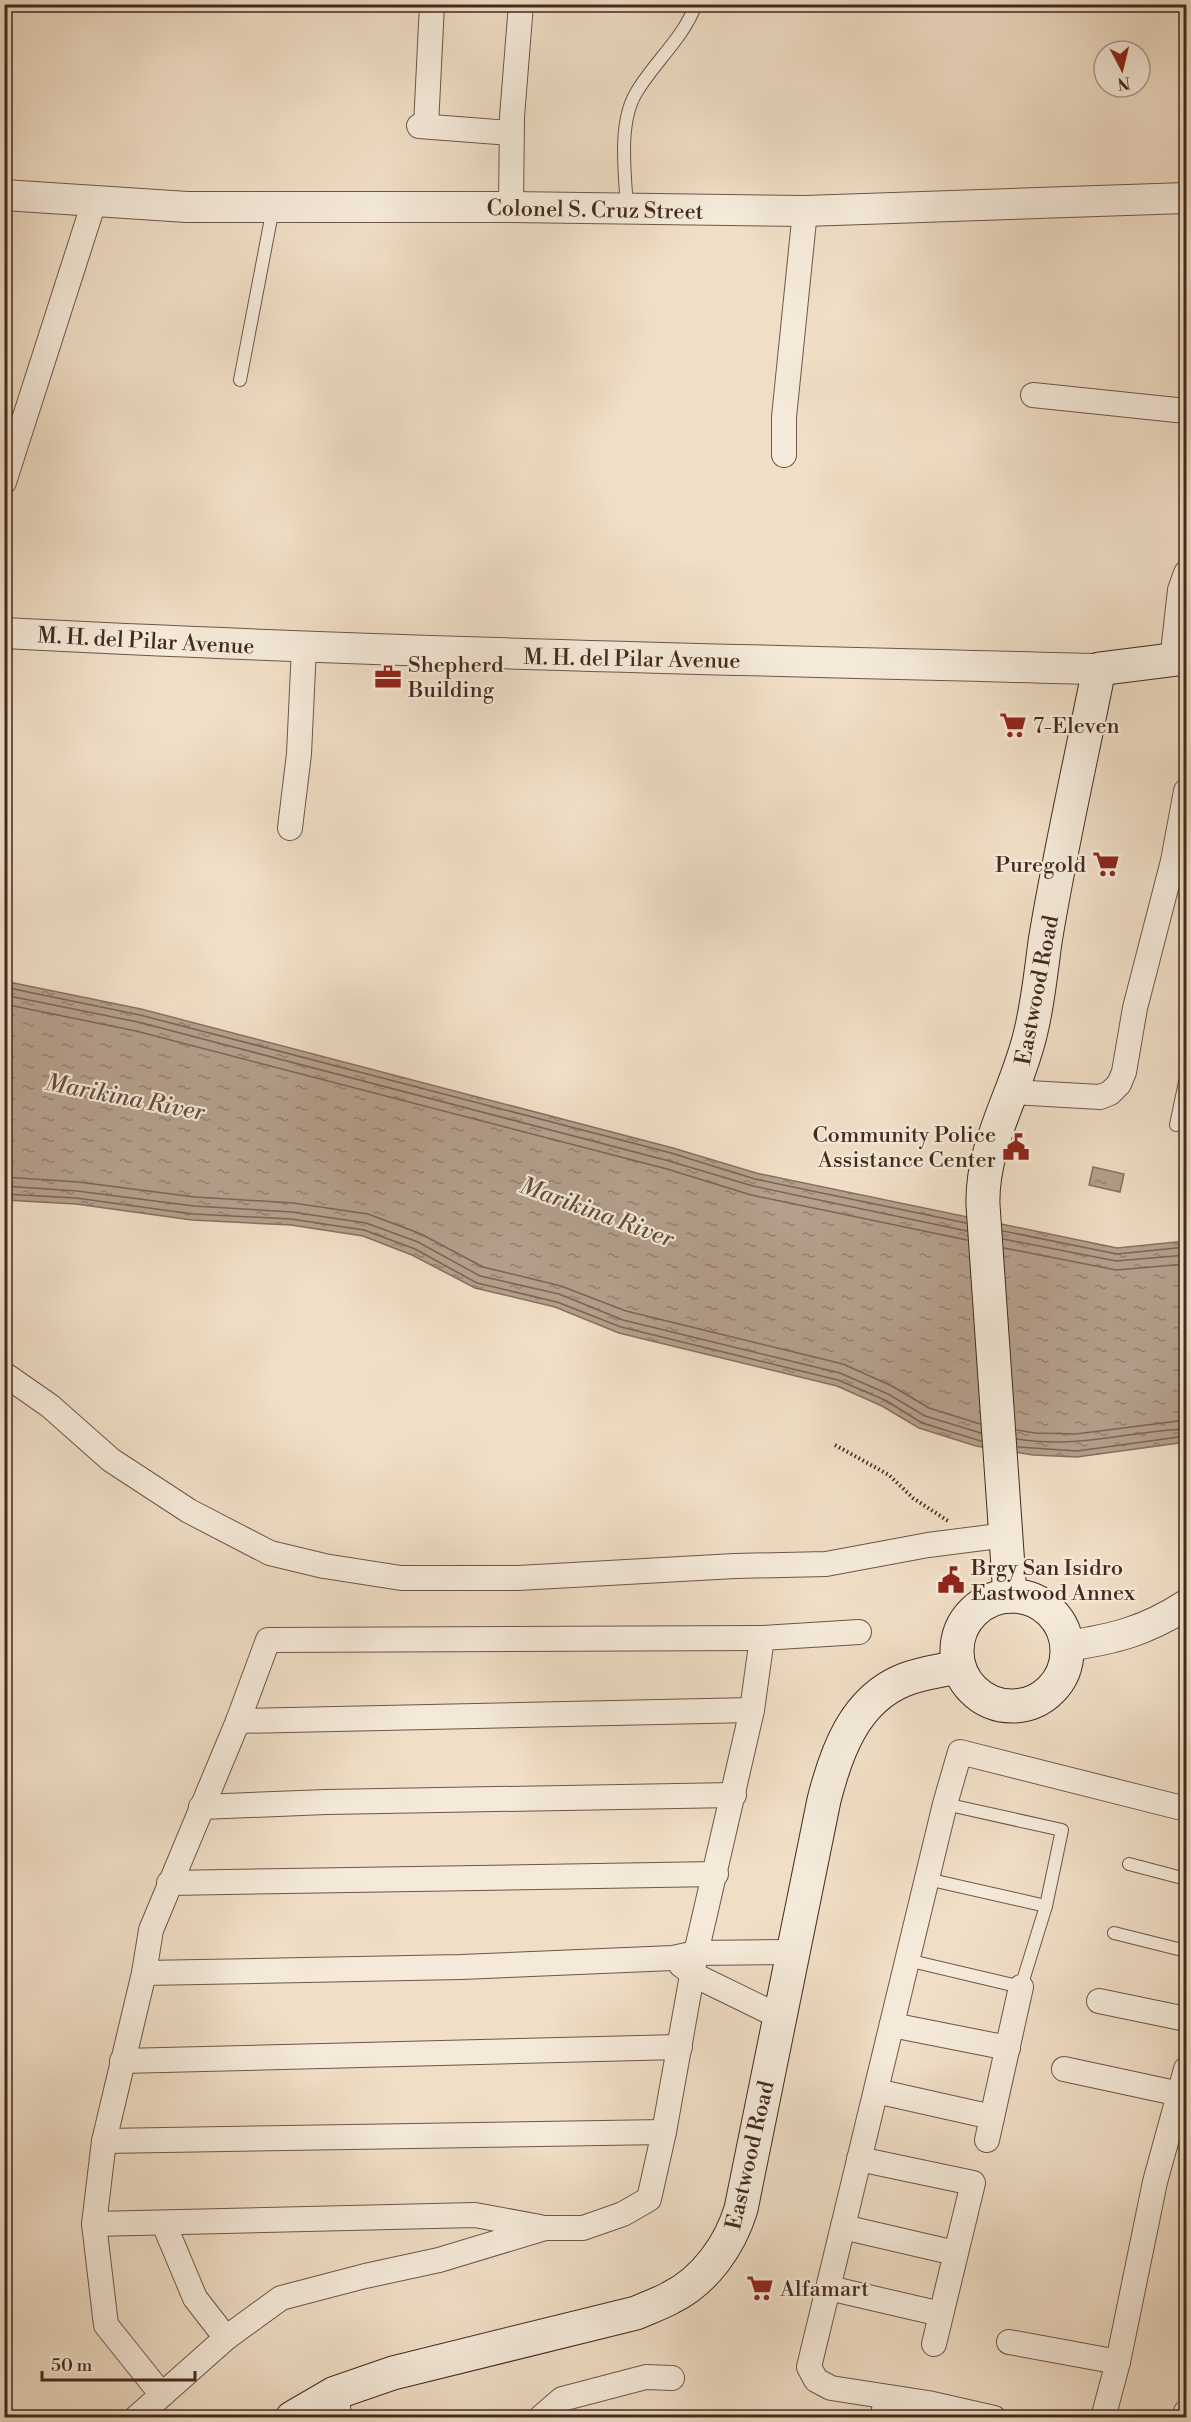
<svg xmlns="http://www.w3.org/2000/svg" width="1191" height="2422" font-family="'Libre Bodoni',serif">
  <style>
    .water { fill: url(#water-ripples); stroke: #877061; stroke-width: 1.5 }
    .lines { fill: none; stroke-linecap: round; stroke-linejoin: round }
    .shore { stroke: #7c6456; stroke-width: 1.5 }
    .service-casing { stroke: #6e5648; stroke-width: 14 }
    .minor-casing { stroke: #6e5648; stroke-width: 26 }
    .tertiary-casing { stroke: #6e5648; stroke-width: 32 }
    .secondary-casing { stroke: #43291e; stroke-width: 35 }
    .path { stroke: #43291e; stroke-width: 4; stroke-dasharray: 1.5 3; stroke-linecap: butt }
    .service { stroke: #f5eada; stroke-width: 12 }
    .minor { stroke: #f5eada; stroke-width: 24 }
    .tertiary { stroke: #f5eada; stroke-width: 30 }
    .secondary { stroke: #f5eada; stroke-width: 33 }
    .labels { text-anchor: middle; stroke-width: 4.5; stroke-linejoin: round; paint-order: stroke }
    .street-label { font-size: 22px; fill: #43291e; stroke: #f5eada }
    .poi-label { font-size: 22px; fill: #43291e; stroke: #f5eada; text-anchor: start }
    .water-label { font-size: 24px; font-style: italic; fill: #654d3f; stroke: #f5eada }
  </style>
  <defs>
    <pattern id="water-ripples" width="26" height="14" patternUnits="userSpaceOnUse" patternTransform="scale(1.5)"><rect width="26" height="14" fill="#b5a08d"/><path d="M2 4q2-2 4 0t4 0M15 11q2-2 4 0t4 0" fill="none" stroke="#958273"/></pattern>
  </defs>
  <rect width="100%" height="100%" fill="#f0dec6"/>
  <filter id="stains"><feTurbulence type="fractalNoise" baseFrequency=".00333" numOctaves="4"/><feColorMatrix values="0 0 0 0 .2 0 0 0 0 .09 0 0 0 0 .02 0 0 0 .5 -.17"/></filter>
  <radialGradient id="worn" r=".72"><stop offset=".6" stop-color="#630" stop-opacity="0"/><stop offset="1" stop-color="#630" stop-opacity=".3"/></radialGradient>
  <g class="water">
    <polygon points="4,981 141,1009 673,1148 756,1173 1117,1248 1186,1241 1186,1442 1077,1457 1033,1455 976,1446 919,1428 882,1406 837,1386 619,1333 555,1307 475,1288 412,1255 363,1236 291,1225 192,1220 76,1204 5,1200"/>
    <polygon points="1093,1167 1124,1174 1120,1192 1089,1185"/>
  </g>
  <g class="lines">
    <g class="shore">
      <polyline points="4,987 140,1015 671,1153 755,1179 966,1223"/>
      <polyline points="4,995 138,1022 669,1161 753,1186 967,1231"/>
      <polyline points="4,1004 136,1031 667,1169 751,1195 967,1240"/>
      <polyline points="4,1177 78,1182 195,1197 293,1203 368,1214 421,1234 483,1267 561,1286 626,1311 843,1364 892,1386 929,1408 980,1424"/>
      <polyline points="4,1186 77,1191 194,1206 292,1212 366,1223 418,1242 480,1276 559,1294 623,1320 840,1373 888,1394 925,1416 981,1433"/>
      <polyline points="4,1194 76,1198 193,1214 291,1219 364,1230 415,1249 477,1283 557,1302 621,1327 838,1380 885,1400 922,1423 981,1441"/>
      <polyline points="1003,1231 1117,1254 1186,1247"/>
      <polyline points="1003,1239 1116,1261 1186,1255"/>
      <polyline points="1004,1248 1116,1270 1186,1264"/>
      <polyline points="1017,1430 1035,1433 1076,1434 1186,1420"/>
      <path d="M1017 1439C1078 1449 1128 1431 1186 1429"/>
      <polyline points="1018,1447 1077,1451 1186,1436"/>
    </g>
    <defs>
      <g id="service">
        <path d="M627 208C625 174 618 123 636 93 654 62 683 39 696 4"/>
        <polyline points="240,380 273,208"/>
        <polyline points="1176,1125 1186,1077"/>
        <polyline points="1129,1864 1186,1879"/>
        <polyline points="927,1879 1046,1906"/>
        <polyline points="1114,1933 1186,1951"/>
        <polyline points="907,1960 1021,1987 1046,1906 1062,1830 945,1804"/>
      </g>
      <g id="minor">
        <polyline points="419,126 511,133"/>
        <polyline points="426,126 432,4"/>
        <polyline points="511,207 512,117 521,4"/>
        <polyline points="1033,395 1186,411"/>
        <polyline points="784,455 784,417 805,211"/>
        <polyline points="4,482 95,199"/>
        <polyline points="1172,661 1180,590 1186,573"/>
        <polyline points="290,828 299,754 304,647"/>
        <polyline points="1013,1092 1100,1097 1110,1093 1119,1084 1124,1072 1135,1008 1173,861 1186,791"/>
        <polyline points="4,1374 50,1406 111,1460 189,1511 270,1553 324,1566 401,1578 518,1578 735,1566 826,1564 928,1545 1006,1535"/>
        <polyline points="238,1721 752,1710"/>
        <polyline points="201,1807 326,1802 734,1795"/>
        <polyline points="169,1883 716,1874"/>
        <polyline points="681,1965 694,1975 780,2017"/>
        <polyline points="144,1973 461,1967 673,1958 696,1953 792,1952"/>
        <polyline points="1099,2001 1186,2019"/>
        <polyline points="892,2025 1008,2048"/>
        <polyline points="122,2061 680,2047"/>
        <polyline points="1064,2069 1180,2094"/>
        <polyline points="876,2091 992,2117"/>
        <polyline points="987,2140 1021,1987"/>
        <polyline points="104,2141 664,2132"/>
        <polyline points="859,2159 973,2183 934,2344"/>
        <polyline points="94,2224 475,2215 540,2227"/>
        <polyline points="164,2224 195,2298 226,2338"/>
        <polyline points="843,2227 955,2253"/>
        <polyline points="829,2288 941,2314"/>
        <polyline points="1009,2342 1118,2362"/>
        <polyline points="335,2393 340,2418"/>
        <polyline points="162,2395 106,2325 94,2224 104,2141 144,1973 151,1930 238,1721 268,1640 762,1638"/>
        <polyline points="136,2418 226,2338 281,2298 365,2276 439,2260 545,2228 583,2228 623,2214 649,2199 664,2132 696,1953 752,1710 762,1638 859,1632"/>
        <polyline points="540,2418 562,2399 646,2377 672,2378"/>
        <polyline points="882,2418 887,2397"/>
        <polyline points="994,2418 928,2403 831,2388 816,2380 809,2367 945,1804 960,1752 1186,1809"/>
        <polyline points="1103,2418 1118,2362 1155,2182 1186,2069"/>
        <polyline points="1185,2418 1186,2412"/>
      </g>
      <g id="tertiary">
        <polyline points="4,195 187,207 511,207 805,211 1186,198"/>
        <path d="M4 633C369 652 734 660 1099 669"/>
        <path d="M1067 1646C1114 1639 1146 1631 1186 1605"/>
      </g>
      <g id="secondary">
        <circle cx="1012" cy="1651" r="55"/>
        <path d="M1010 1596 983 1205C981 1144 1018 1090 1031 1031 1038 1002 1041 972 1045 942 1060 850 1081 760 1099 669L1186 658"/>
        <path d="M292 2418 335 2393 393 2373 636 2313C647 2308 659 2304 670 2298 705 2281 730 2245 741 2209L824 1800C836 1753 854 1700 904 1680 921 1673 940 1671 958 1667"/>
      </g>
    </defs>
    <use href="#service" class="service-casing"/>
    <use href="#minor" class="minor-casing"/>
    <use href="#tertiary" class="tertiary-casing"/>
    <use href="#secondary" class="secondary-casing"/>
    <polyline class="path" points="835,1445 889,1475 913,1498 948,1521"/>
    <use href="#service" class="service"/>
    <use href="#minor" class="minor"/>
    <use href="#tertiary" class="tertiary"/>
    <use href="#secondary" class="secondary"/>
  </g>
  <defs>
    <symbol id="office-bare" viewBox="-9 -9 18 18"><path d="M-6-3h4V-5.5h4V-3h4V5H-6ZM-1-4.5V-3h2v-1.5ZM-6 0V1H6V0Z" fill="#8f2418" stroke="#f5eada" stroke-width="2.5" paint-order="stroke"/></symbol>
    <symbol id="supermarket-bare" viewBox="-9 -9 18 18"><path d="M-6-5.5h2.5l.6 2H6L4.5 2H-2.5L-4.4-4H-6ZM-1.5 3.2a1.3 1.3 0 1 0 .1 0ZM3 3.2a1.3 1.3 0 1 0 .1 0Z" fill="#8f2418" stroke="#f5eada" stroke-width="2.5" paint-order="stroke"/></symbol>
    <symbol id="civic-bare" viewBox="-9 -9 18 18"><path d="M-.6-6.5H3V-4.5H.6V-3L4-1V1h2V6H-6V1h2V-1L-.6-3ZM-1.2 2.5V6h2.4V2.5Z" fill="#8f2418" stroke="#f5eada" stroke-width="2.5" paint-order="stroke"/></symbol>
  </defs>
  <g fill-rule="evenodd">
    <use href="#office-bare" x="369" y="658" width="38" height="38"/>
    <use href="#supermarket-bare" x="994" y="706" width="38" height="38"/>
    <use href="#supermarket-bare" x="1087" y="845" width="38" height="38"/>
    <use href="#civic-bare" x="997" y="1128" width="38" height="38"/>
    <use href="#civic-bare" x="932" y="1561" width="38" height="38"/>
    <use href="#supermarket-bare" x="741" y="2269" width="38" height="38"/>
  </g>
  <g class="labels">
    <g class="street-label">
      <text transform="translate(595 209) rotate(1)" y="8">Colonel S. Cruz Street</text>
      <text transform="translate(146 640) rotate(3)" y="8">M. H. del Pilar Avenue</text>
      <text transform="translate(632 658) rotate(1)" y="8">M. H. del Pilar Avenue</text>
      <text transform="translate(1036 990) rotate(-79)" y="8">Eastwood Road</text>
      <text transform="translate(749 2155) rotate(-77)" y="8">Eastwood Road</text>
    </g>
    <g class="poi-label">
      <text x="408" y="672">Shepherd<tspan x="408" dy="25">Building</tspan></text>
      <text x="1033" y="733">7-Eleven</text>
      <text x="1086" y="872" text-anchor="end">Puregold</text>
      <text x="996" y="1142" text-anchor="end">Community Police<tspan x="996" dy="25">Assistance Center</tspan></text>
      <text x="971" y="1575">Brgy San Isidro<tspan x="971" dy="25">Eastwood Annex</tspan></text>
      <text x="780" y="2296">Alfamart</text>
    </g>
    <g class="water-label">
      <text transform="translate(125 1097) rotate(11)" y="8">Marikina River</text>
      <text transform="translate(597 1212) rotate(20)" y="8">Marikina River</text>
    </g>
  </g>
  <rect width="1191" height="2422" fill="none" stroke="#f0dec6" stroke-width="24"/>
  <rect x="6" y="6" width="1179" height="2410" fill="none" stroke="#43291e" stroke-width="3"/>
  <rect x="12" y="12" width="1167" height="2398" fill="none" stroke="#43291e" stroke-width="1.5"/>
  <g transform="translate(1122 69) rotate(173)"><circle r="28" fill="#f5eada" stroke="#ae9d8f" stroke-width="1.5"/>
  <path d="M0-4.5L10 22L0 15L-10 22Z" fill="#8f2418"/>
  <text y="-9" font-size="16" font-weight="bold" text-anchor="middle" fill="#43291e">N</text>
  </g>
  <path d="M42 2371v9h153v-9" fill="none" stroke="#43291e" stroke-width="3"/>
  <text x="51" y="2371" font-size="18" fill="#43291e" stroke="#f5eada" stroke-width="4.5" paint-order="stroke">50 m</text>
  <rect width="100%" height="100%" filter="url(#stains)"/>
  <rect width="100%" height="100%" fill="url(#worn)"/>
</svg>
